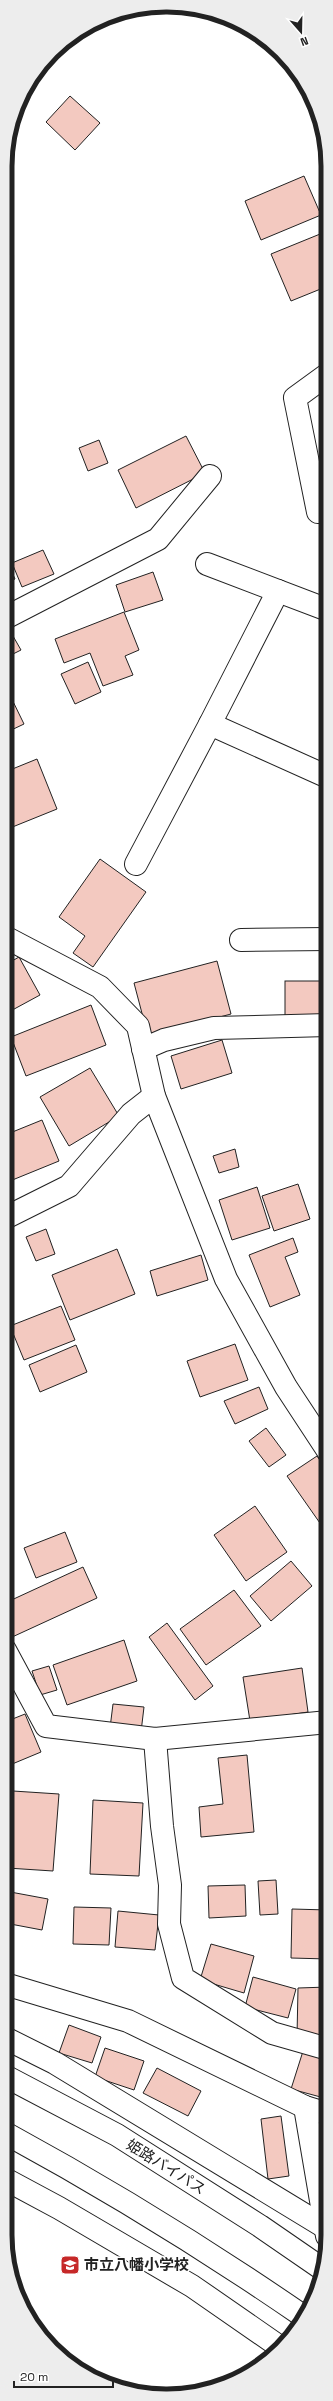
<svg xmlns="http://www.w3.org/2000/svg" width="333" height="2401" font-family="'Space Grotesk','Noto Sans JP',sans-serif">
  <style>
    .building { fill: #f3c9c0; stroke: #222 }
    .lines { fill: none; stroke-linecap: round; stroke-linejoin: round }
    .minor-casing { stroke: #222; stroke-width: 24 }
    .motorway-casing { stroke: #222; stroke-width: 24 }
    .minor { stroke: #fff; stroke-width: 22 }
    .motorway { stroke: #fff; stroke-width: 22 }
    .labels { text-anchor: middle; stroke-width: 3; stroke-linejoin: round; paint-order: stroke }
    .street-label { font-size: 15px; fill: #222; stroke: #fff }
    .poi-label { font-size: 15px; font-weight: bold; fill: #222; stroke: #fff; text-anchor: start }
    .rim { fill: none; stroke: #222; stroke-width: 5 }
  </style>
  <rect width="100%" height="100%" fill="#fff"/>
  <g class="building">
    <polygon points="70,96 100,123 75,150 46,122"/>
    <polygon points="304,176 321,215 261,240 245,201"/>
    <polygon points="325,232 328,237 328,286 291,301 271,254"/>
    <polygon points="186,436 205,473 136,508 118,470"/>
    <polygon points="99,440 108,463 88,471 79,448"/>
    <polygon points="43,550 54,574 22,587 12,563"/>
    <polygon points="5,556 15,579 5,583"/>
    <polygon points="153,572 163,600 125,612 116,585"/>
    <polygon points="124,612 139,650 125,656 133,675 103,686 90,653 64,663 55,639"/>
    <polygon points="5,622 21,650 5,658"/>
    <polygon points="88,662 101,692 75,704 61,674"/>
    <polygon points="5,685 24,724 5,733"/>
    <polygon points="37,759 57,809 5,830 5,772"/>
    <polygon points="100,859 146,892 93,967 73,953 85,936 59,917"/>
    <polygon points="19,957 40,995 5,1014 5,965"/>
    <polygon points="217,961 231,1014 148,1036 134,983"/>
    <rect x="285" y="981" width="43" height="36"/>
    <polygon points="91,1005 106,1045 26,1076 11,1037"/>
    <polygon points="222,1040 232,1073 181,1089 171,1056"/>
    <polygon points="90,1068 119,1116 69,1146 40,1097"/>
    <polygon points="42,1120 59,1161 5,1183 5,1135"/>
    <polygon points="235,1149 239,1167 219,1173 213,1156"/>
    <polygon points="298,1184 310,1219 274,1231 262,1196"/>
    <polygon points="257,1187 270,1228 232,1240 219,1200"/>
    <polygon points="46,1229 55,1254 36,1261 26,1237"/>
    <polygon points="293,1238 298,1252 285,1257 300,1295 270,1307 249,1255"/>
    <polygon points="117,1249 135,1294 70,1320 52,1275"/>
    <polygon points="201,1255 208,1280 157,1296 150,1271"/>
    <polygon points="61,1306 75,1340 24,1360 10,1326"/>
    <polygon points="235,1344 248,1380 200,1397 187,1361"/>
    <polygon points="76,1345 87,1372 40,1392 29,1365"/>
    <polygon points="259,1387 268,1409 235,1424 224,1401"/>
    <polygon points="266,1428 286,1455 269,1467 249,1441"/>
    <polygon points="317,1456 328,1472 328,1522 322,1526 287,1476"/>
    <polygon points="255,1506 287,1552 246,1581 214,1535"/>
    <polygon points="65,1532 77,1562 36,1578 24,1548"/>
    <polygon points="291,1561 312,1586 271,1621 250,1596"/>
    <polygon points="83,1567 97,1598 10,1638 5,1628 5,1603"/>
    <polygon points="234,1590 261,1626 206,1665 180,1629"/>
    <polygon points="167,1623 213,1686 195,1700 149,1637"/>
    <polygon points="124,1640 137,1681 67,1705 53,1665"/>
    <polygon points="49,1666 57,1690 40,1695 32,1671"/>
    <polygon points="302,1668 308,1712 250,1721 243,1677"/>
    <polygon points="113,1704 144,1707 141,1732 110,1728"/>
    <polygon points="25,1714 41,1752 5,1767 5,1722"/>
    <polygon points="247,1755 254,1832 201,1837 199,1807 223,1804 218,1758"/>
    <polygon points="13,1791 59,1794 53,1871 7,1868"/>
    <polygon points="93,1800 143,1803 139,1876 90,1874"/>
    <polygon points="276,1880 278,1914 260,1915 258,1881"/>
    <polygon points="245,1885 246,1916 209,1918 208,1886"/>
    <polygon points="5,1891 48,1899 42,1930 5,1923"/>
    <polygon points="74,1907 111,1908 109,1945 73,1944"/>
    <polygon points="292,1909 328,1910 328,1959 291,1958"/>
    <polygon points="118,1911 159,1915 155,1950 115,1947"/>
    <polygon points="211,1944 254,1956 244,1993 200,1980"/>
    <polygon points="253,1977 296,1989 288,2018 245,2007"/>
    <polygon points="328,1987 328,2037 297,2037 298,1988"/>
    <polygon points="69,2025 101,2037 92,2063 59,2053"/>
    <polygon points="105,2048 144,2061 134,2090 95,2077"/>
    <polygon points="304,2048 328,2055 328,2099 291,2089"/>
    <polygon points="157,2068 201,2091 188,2116 143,2093"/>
    <polygon points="281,2116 289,2176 268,2179 261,2119"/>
  </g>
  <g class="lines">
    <defs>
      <g id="minor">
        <polyline points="318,512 295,398 328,374"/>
        <polyline points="207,564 328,610"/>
        <polyline points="5,618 158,539 210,476"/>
        <polyline points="210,724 328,777"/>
        <polyline points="136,864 210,724 278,591"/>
        <polyline points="5,937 100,987 138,1026 154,1096 226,1279 286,1387 328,1451"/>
        <polyline points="241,940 328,939"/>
        <polyline points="143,1049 164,1040 214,1028 328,1025"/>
        <polyline points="5,1218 69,1186 131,1114 154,1096"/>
        <polyline points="5,1650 46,1726 155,1739 328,1722"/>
        <polyline points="155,1739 162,1826 170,1885 169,1924 183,1978 272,2033 328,2049"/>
        <polyline points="5,1984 128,2021 305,2107 328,2114"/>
        <polyline points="5,2038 55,2063 328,2229"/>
        <polyline points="305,2107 327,2236"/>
        <polyline points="5,2179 59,2208 192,2286 280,2347"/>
      </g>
      <g id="motorway">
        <polyline points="5,2076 117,2135 260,2226 321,2268"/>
        <path d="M5 2133C108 2189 207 2250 303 2316"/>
      </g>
    </defs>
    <use href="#minor" class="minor-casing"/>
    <use href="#motorway" class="motorway-casing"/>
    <use href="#minor" class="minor"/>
    <use href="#motorway" class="motorway"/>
  </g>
  <defs>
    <symbol id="school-square" viewBox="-11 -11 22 22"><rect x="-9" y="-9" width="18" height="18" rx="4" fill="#c62828" stroke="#fff"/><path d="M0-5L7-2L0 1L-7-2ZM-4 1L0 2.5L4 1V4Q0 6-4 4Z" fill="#fff"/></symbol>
  </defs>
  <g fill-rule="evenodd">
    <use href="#school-square" x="59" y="2254" width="22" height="22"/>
  </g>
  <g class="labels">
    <g class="street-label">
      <text transform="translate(166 2167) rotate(32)" y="5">姫路バイパス</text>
    </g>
    <g class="poi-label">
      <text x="84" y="2270">市立八幡小学校</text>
    </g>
  </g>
  <path d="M0 0H333V2401H0ZM166 12H167A154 154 0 0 1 321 166V2235A154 154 0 0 1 167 2389H166A154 154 0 0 1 12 2235V166A154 154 0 0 1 166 12Z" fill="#ededed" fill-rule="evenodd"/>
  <path class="rim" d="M166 12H167A154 154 0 0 1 321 166V2235A154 154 0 0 1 167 2389H166A154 154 0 0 1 12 2235V166A154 154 0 0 1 166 12Z"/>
  <g transform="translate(301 32) rotate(160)" stroke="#ffffff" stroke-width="3" paint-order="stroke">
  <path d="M0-3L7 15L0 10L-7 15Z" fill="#222222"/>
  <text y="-6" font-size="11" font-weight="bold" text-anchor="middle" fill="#222222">N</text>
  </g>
  <path d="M14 2381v6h99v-6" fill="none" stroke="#222222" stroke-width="2"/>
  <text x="20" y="2381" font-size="12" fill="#222222" stroke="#ffffff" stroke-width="3" paint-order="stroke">20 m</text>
</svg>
